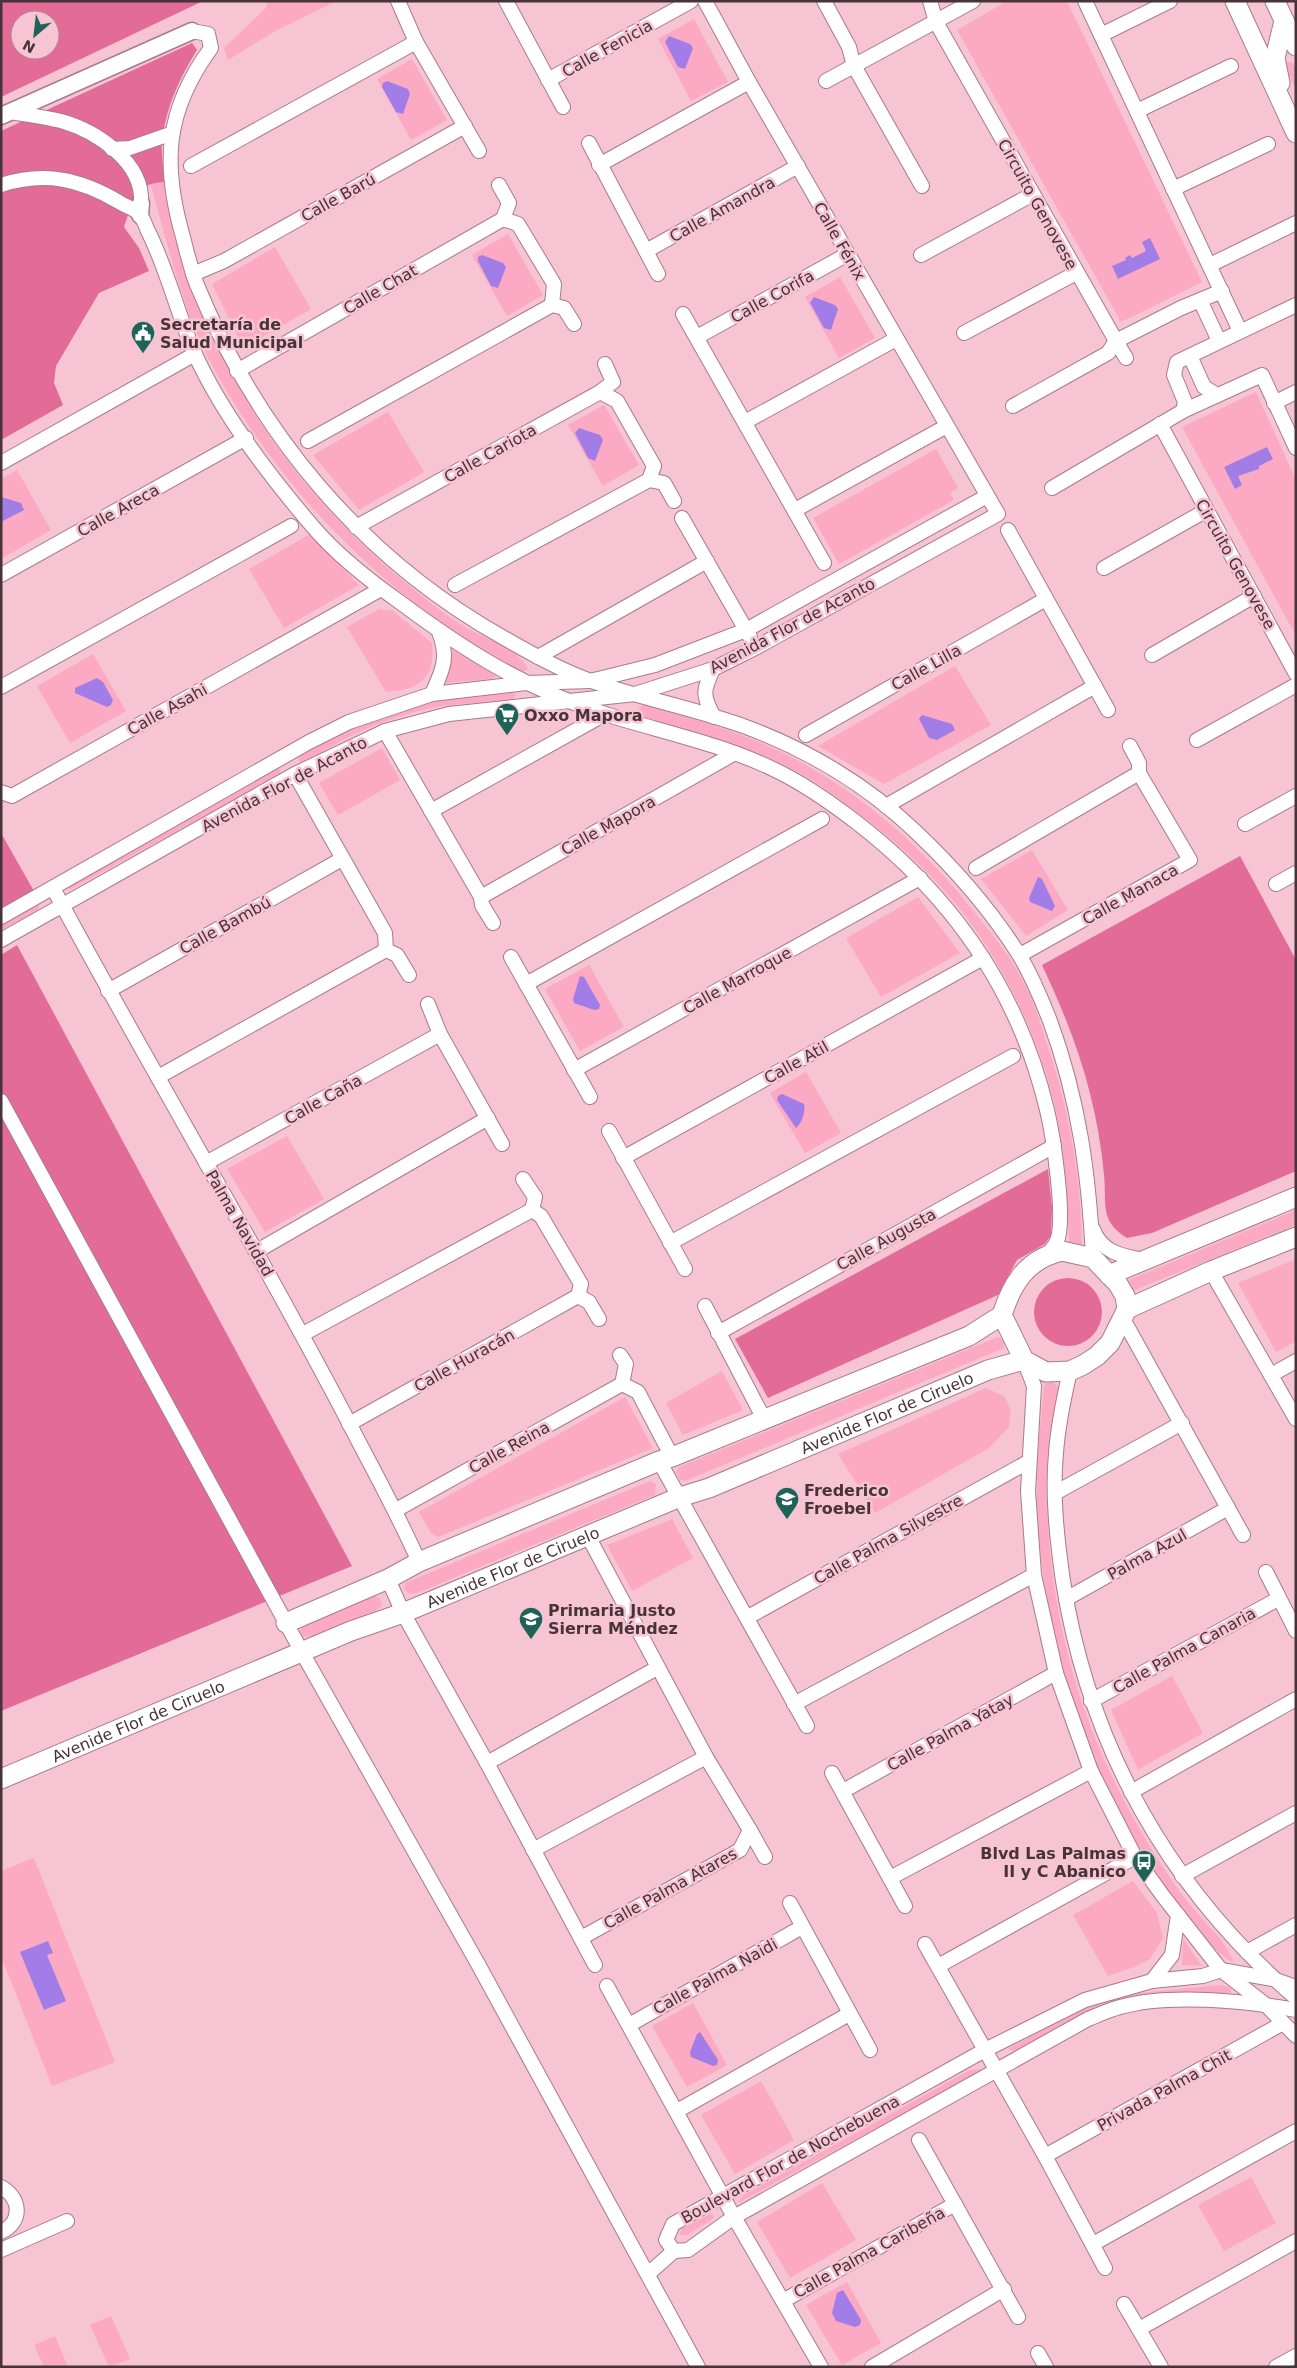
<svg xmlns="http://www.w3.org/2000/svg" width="1297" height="2368" font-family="'DejaVu Sans',sans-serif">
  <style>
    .green { fill: #fca9c4 }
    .forest { fill: #e36b98; fill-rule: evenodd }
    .water { fill: #a27de7 }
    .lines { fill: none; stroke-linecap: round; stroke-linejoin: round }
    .minor-casing { stroke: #a87b89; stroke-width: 16 }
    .tertiary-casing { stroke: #a87b89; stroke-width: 19 }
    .secondary-casing { stroke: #a87b89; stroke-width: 21 }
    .minor { stroke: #fff; stroke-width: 14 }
    .tertiary { stroke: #fff; stroke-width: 16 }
    .secondary { stroke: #fff; stroke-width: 19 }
    .labels { text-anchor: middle; stroke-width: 5; stroke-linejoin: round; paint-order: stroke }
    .street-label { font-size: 16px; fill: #473339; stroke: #f6c4d3 }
    .poi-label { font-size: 16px; font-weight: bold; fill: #473339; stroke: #f6c4d3; text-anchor: start }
  </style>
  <rect width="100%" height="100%" fill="#f6c4d3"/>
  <g class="green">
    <polygon points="267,1 337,1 277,30 228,60 224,48 266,8"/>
    <polygon points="1007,1 1067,1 1202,282 1121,322 957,30"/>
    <polygon points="694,19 728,82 691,101 658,39"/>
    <polygon points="412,59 447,120 411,140 377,79"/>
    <polygon points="1286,62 1293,63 1296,68 1296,89 1286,69"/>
    <path d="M164 182C194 346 283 484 412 588 429 602 448 617 467 628 488 640 517 648 528 669L522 672C502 660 480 649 460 636 381 582 313 518 258 439 233 403 209 365 193 324 175 278 164 230 150 183Z"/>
    <polygon points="508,234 543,295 507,316 472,255"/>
    <polygon points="275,247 311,309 243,348 212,284"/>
    <polygon points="840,277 875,338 839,358 805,297"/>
    <polygon points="1256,392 1296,480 1296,636 1182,427"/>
    <polygon points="604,405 639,465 603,486 568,425"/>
    <polygon points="388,412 424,472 359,510 313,455"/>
    <polygon points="936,449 958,488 950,493 954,500 839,564 813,518"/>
    <polygon points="17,470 51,530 1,559 1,479"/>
    <polygon points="310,534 359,585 284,628 249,569"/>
    <path d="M379 609 393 611 432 643C436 678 419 690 386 692L347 627Z"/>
    <path d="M451 649 497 676 490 679 443 683C452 671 449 662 451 649Z"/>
    <polygon points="93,654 126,711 70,743 37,686"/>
    <polygon points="955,666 991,725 884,784 818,746"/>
    <path d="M511 692 516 695 512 700C489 702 466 703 443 706 400 712 342 736 307 762L303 764 298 760 301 754C335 737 368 719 404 708 438 697 475 696 511 692Z"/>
    <path d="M645 704C691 718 738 731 781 752 861 791 929 852 982 922 996 939 1011 958 1021 978 1032 997 1040 1020 1046 1041 1069 1108 1081 1176 1082 1246L1069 1244C1068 1205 1066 1165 1059 1127 1046 1049 1002 957 950 897 925 868 897 843 867 820 838 798 809 775 775 761 733 742 687 730 643 717L638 709Z"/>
    <polygon points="382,748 400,780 338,815 319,783"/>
    <polygon points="276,769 281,769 280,774 69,890 69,883"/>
    <polygon points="1032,850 1068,910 1026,936 981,879"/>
    <polygon points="918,897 960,953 881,997 846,938"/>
    <polygon points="36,904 39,906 38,911 1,930 1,923"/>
    <polygon points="589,965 624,1027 580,1051 545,989"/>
    <polygon points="806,1072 841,1133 805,1153 770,1093"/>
    <polygon points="287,1136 324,1199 265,1232 227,1169"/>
    <polygon points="1296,1210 1296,1225 1137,1289 1132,1291 1127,1283 1129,1280"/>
    <polygon points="1296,1259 1296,1341 1276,1352 1238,1283"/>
    <polygon points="998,1337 1004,1340 1004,1348 685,1481 680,1480 676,1472 679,1467"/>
    <polygon points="722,1371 743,1410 683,1435 666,1403"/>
    <path d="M1052 1380 1059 1388C1055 1406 1051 1425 1049 1444 1045 1475 1046 1507 1049 1538 1058 1653 1092 1752 1152 1850 1164 1869 1177 1889 1191 1906 1206 1924 1226 1941 1234 1963 1205 1946 1183 1912 1164 1885 1086 1775 1040 1633 1037 1498 1036 1461 1041 1423 1044 1385Z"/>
    <polygon points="986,1388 1004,1396 1011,1411 1009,1427 989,1448 875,1513 838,1454"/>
    <polygon points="625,1397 653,1448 438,1537 431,1533 419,1512"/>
    <polygon points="650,1481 656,1484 655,1495 417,1593 409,1594 404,1589 405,1583"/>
    <polygon points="672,1519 693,1558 632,1591 607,1545"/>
    <polygon points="375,1596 381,1600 382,1606 375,1611 315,1636 303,1637 300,1630 307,1623"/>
    <polygon points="1172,1676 1203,1733 1138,1770 1111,1710"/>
    <polygon points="34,1858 115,2062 52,2086 1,1956 1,1871"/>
    <polygon points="1133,1881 1157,1913 1163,1938 1150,1959 1137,1966 1108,1976 1073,1915"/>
    <polygon points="1183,1939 1202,1966 1182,1965"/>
    <polygon points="1220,1985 1231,1988 1231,1993 1120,2000 1086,2012 1014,2051 1008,2049 1084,2007 1119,1995"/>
    <polygon points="693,2003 727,2065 687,2087 652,2026"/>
    <polygon points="981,2069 971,2077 738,2203 742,2196 970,2070"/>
    <polygon points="761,2081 794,2140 735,2174 701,2115"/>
    <polygon points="1251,2177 1276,2223 1224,2251 1198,2205"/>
    <polygon points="822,2183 856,2240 790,2278 757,2222"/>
    <polygon points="712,2213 714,2218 687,2235 679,2235 682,2229"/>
    <polygon points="847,2282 881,2343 842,2365 806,2305"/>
    <polygon points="111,2316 130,2359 109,2367 90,2325"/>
    <polygon points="55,2336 68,2367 44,2367 34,2345"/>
  </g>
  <g class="forest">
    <path d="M1 1H203L1 97ZM20 20H50V50H20Z"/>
    <path d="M192 43 197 50C179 79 165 109 162 144 161 156 164 170 164 182 134 183 133 202 124 227L139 248 149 271 99 293 56 366 54 383 63 405 1 440V131Z"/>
    <polygon points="1,833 35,893 1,912"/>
    <path d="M1240 856 1296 960V1171L1152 1233 1127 1238C1099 1221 1107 1204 1104 1175 1097 1098 1075 1035 1042 965Z"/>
    <polygon points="17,945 352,1566 1,1711 1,955"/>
    <polygon points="1048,1169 1052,1208 1051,1235 1045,1244 1017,1260 998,1295 768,1398 735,1339"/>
    <circle cx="1068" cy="1312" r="34"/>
  </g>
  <g class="water">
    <polygon points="669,36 690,44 693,48 685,69 678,67 665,42"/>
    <polygon points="387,81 408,89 410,94 403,114 396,112 382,87 383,83"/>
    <polygon points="1150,238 1160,259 1118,279 1112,266 1126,260 1125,258 1130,255 1132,258 1146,251 1142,242"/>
    <polygon points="482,255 503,263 506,267 498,288 491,286 478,261 478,257"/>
    <polygon points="814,297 835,305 838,309 831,330 824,328 810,303"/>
    <polygon points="579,428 600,435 603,440 595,461 588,458 575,433"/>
    <polygon points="1267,447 1273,459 1259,466 1259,469 1238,476 1242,485 1235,489 1224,467"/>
    <polygon points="1,497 21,503 24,510 1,522"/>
    <polygon points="97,678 103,682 113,700 111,705 107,707 75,693 75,688"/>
    <polygon points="922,715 952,724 955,730 937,740 929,738 919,719"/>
    <polygon points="1038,877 1042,879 1055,906 1052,911 1030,902 1029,898"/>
    <polygon points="580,976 584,977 600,1005 599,1009 594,1010 574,1003 573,999"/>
    <path d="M782 1094 804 1104C806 1111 802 1123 796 1128L777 1100 778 1096Z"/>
    <polygon points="48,1941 53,1953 47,1955 66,2001 44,2010 20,1952"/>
    <polygon points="700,2032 718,2060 717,2065 713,2066 691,2057 690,2052 697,2034"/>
    <polygon points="843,2290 861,2320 860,2325 855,2327 836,2321 832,2313 837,2293"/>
  </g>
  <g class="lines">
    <defs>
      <g id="minor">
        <polyline points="398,1 416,42 479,151"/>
        <polyline points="506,1 563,107"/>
        <polyline points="824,1 849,47 854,66 922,186"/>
        <polyline points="930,1 936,22 1116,341 1181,308 1222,291"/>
        <polyline points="1085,1 1240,331"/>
        <path d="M192 31 208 34 211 48C165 111 162 164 183 237 187 253 191 270 197 285 258 434 363 559 504 638 532 654 562 671 594 682 644 699 696 709 746 727 808 750 868 786 916 832 954 868 990 909 1018 953 1031 974 1041 998 1050 1021 1079 1100 1089 1175 1093 1258"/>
        <polyline points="1101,35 1170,1"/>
        <polyline points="548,80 691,1"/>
        <polyline points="826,81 973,1"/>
        <polyline points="1137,111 1231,66"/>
        <path d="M11 112C28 115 44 117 61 121 96 131 144 162 141 203"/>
        <polyline points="589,143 658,274"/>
        <polyline points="112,149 130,148 170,134"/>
        <polyline points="599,165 749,82"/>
        <polyline points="191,166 416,42"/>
        <path d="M1 185C45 171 80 179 119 202 125 206 135 209 140 214 141 216 147 227 147 229 167 268 177 312 194 352 221 412 271 478 314 528 339 557 370 581 401 603 467 652 523 687 602 713 658 731 719 743 773 769 803 783 830 802 856 822 952 896 1019 992 1047 1110 1053 1135 1066 1219 1057 1241 1055 1246 1051 1250 1048 1254"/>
        <polyline points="499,185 509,203 503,219 518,224 554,284 552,305 564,308 574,324"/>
        <polyline points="1173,189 1268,144"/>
        <polyline points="646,251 798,166"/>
        <polyline points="921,255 1033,194"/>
        <polyline points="1210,265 1296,223"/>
        <polyline points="193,274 224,261 465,126"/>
        <polyline points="1200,300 1219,341"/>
        <polyline points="683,314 824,563"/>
        <polyline points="964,333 1076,273"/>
        <polyline points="697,337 848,254"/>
        <polyline points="1190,356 1204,387 1217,395"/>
        <polyline points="605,364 613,382 600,392 617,401 654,466 649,480 664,483 674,501"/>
        <polyline points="237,371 503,219"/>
        <polyline points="1274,403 1296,392"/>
        <polyline points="1013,406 1108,353 1116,341 1126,358"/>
        <polyline points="1183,411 1185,402 1174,375 1177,362 1296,305"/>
        <polyline points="745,422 896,339"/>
        <polyline points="1160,424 1296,674"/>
        <polyline points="308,441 552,305"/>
        <polyline points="1,463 195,354"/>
        <polyline points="1052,488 1183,411 1262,375 1296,448"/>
        <polyline points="795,510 945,427"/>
        <polyline points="682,518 750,637"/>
        <polyline points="356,527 600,392"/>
        <polyline points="1008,530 1108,710"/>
        <polyline points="1104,568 1207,510"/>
        <polyline points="1,575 246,438"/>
        <polyline points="455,585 649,480"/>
        <polyline points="1152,655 1254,596"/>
        <polyline points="538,657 707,561"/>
        <path d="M713 669C703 691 702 695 714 717"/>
        <polyline points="1,687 291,526"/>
        <path d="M432 694C443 669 449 658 439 632"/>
        <polyline points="385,731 481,897 482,905 493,923"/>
        <polyline points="806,735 1046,599"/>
        <polyline points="1197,740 1296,685"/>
        <polyline points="295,774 385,933 386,950 397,955 409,975"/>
        <polyline points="1,792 12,796 381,589"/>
        <polyline points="886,806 1095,686"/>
        <polyline points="431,811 605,714"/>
        <polyline points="1245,824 1296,796"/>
        <polyline points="976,868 1139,773"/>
        <polyline points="1276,884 1296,873"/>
        <path d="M53 888C149 1067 254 1241 348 1421 372 1468 398 1514 419 1562"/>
        <polyline points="481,897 735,753"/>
        <polyline points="1,917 309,742 349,722 432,694 527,683 590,681 655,665 746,630 987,496"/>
        <polyline points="1,940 295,774 385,731 449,714 635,694 713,669 755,648 998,514 749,82 705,1"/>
        <polyline points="1020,955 1190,860 1139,773 1139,763 1130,746"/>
        <polyline points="511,957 590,1097"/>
        <polyline points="526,984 822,819"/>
        <polyline points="108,991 342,859"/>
        <polyline points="428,1004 440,1034 502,1144"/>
        <polyline points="574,1070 920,878"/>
        <polyline points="158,1077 386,950"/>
        <polyline points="1,1101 303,1654 478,1964 698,2367"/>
        <polyline points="609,1131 685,1269"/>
        <polyline points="623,1158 983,958"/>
        <polyline points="206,1163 440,1034"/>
        <polyline points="523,1179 535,1197 532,1210 541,1216 581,1284 578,1296 589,1302 599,1319"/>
        <path d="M1093 1229C1101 1252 1121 1256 1144 1260"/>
        <polyline points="670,1243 1013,1056"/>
        <polyline points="257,1251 488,1118"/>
        <polyline points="1211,1271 1296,1419"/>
        <polyline points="705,1306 764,1419"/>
        <polyline points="1123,1319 1243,1535"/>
        <polyline points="718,1333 1054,1146"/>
        <polyline points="303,1334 532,1210"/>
        <polyline points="620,1355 626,1364 622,1384 638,1392 672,1457"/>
        <polyline points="1024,1360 1034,1386 1028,1491 1034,1575 1056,1673 1091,1771 1135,1857 1163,1896 1221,1970 1266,2005 1296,2036"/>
        <path d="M1070 1371C1064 1397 1058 1425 1056 1453 1052 1495 1057 1539 1063 1581 1089 1747 1169 1889 1296 1998"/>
        <polyline points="1271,1375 1296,1361"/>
        <polyline points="349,1424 578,1296"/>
        <polyline points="659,1461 807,1726"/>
        <polyline points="1055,1493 1182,1423"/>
        <polyline points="396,1510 622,1384"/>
        <polyline points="1266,1572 1296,1631"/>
        <polyline points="388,1579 403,1613 487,1763 595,1965"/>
        <polyline points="1066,1599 1228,1508"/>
        <polyline points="748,1617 1028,1462"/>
        <polyline points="1091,1701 1278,1599"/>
        <polyline points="794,1704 1034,1575"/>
        <polyline points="487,1763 657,1668"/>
        <polyline points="832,1773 905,1906"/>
        <polyline points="843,1791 1056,1673"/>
        <polyline points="1131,1792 1296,1699"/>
        <polyline points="750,1830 765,1857"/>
        <polyline points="533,1850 706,1757"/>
        <polyline points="1182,1876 1296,1813"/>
        <polyline points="890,1878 1091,1771"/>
        <polyline points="790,1903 870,2050"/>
        <polyline points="581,1938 740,1850 750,1830 706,1757 588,1536"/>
        <polyline points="925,1944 1045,2156 1105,2268"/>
        <polyline points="1247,1952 1296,1925"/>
        <polyline points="938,1966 1135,1857"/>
        <polyline points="1152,1981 1172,1955 1178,1915"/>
        <polyline points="607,1986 734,2217 821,2367"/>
        <polyline points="629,2025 802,1927"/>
        <polyline points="677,2111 849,2014"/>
        <polyline points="919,2140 1018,2317"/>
        <polyline points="1045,2156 1283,2023"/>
        <path d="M1 2187C21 2198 23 2222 1 2232"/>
        <polyline points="1093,2244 1296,2131"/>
        <polyline points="1,2250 67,2221"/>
        <polyline points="674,2251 666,2240 673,2224 985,2050 1085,2000 1152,1981 1203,1976 1221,1970 1273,1979 1296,1987"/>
        <path d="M674 2251 688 2250 734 2217 1088 2019C1098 2015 1109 2010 1120 2007 1169 1993 1246 2001 1296 2010"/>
        <polyline points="648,2274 674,2251"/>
        <polyline points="783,2301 955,2204"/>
        <polyline points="1124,2304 1161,2367"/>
        <polyline points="1139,2329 1296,2241"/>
        <polyline points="1038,2353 1046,2367"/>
        <polyline points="872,2367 1004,2289"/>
        <polyline points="1276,2367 1296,2356"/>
      </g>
      <g id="tertiary">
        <polyline points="1,116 192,31"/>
        <polyline points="140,215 141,203"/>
      </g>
      <g id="secondary">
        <polyline points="1235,1 1296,133"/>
        <polyline points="1275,1 1296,46"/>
        <polyline points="1280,83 1275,58 1284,21"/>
        <path d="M1062 1251 1093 1258 1118 1284 1125 1296 1127 1309 1110 1343 1097 1356 1083 1365 1070 1371 1046 1372 1024 1360 1002 1315C1012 1283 1027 1259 1062 1251Z"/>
        <polyline points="1109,1275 1296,1197"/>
        <polyline points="1127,1309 1211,1271 1296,1237"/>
        <polyline points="286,1623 388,1579 419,1562 659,1461 672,1457 969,1336 1002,1315"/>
        <path id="s1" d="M1 1779 351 1631 403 1613 680 1497 709 1488 988 1370 1024 1360"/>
      </g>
    </defs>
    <use href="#minor" class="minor-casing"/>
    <use href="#tertiary" class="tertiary-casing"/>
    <use href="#secondary" class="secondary-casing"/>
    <use href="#minor" class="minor"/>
    <use href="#tertiary" class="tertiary"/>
    <use href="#secondary" class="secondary"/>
  </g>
  <defs>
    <symbol id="civic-pin" viewBox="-11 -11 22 30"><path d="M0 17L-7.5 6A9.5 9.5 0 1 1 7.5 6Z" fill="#1d6357" stroke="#f6c4d3"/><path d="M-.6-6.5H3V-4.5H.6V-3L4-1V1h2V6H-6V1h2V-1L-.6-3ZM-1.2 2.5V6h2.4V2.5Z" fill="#fff"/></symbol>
    <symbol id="supermarket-pin" viewBox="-11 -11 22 30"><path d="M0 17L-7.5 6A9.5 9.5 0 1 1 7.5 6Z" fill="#1d6357" stroke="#f6c4d3"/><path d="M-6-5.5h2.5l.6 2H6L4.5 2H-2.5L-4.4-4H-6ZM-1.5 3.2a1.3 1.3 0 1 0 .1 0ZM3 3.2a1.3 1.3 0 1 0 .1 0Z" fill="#fff"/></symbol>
    <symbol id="school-pin" viewBox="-11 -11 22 30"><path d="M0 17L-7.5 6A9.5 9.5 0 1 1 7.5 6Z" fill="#1d6357" stroke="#f6c4d3"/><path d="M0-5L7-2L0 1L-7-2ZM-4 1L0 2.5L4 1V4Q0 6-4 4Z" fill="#fff"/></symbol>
    <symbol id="bus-pin" viewBox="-11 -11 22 30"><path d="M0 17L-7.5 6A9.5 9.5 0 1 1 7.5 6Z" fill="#1d6357" stroke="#f6c4d3"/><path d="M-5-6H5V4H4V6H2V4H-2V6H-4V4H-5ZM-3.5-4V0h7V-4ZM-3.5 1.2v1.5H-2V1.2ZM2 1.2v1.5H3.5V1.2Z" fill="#fff"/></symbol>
  </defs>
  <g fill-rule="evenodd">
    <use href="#civic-pin" x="129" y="319" width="28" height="38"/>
    <use href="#supermarket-pin" x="493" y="701" width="28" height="38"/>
    <use href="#school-pin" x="773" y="1485" width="28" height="38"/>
    <use href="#school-pin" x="517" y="1605" width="28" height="38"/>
    <use href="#bus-pin" x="1130" y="1848" width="28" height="38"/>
  </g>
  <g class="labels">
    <g class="street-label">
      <text transform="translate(607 48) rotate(-29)" y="6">Calle Fenicia</text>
      <text transform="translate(338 197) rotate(-29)" y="6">Calle Barú</text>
      <text transform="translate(1038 204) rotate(61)" y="6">Circuito Genovese</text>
      <text transform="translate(722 209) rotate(-29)" y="6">Calle Amandra</text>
      <text transform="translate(840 241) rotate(60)" y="6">Calle Fénix</text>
      <text transform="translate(380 289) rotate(-30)" y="6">Calle Chat</text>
      <text transform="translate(772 296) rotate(-29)" y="6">Calle Corifa</text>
      <text transform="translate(490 453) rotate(-29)" y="6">Calle Cariota</text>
      <text transform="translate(118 510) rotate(-29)" y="6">Calle Areca</text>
      <text transform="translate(1236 564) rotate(61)" y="6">Circuito Genovese</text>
      <text transform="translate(792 625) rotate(-28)" y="6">Avenida Flor de Acanto</text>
      <text transform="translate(926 667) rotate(-29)" y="6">Calle Lilla</text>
      <text transform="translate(167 709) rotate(-29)" y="6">Calle Asahi</text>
      <text transform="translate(284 784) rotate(-28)" y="6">Avenida Flor de Acanto</text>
      <text transform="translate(608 825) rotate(-29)" y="6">Calle Mapora</text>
      <text transform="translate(1130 894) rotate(-29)" y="6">Calle Manaca</text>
      <text transform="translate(225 925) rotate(-29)" y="6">Calle Bambú</text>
      <text transform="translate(737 980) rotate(-29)" y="6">Calle Marroque</text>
      <text transform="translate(796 1062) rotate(-29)" y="6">Calle Atil</text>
      <text transform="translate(323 1099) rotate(-29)" y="6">Calle Caña</text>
      <text transform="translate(240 1223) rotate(60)" y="6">Palma Navidad</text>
      <text transform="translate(886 1239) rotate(-29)" y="6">Calle Augusta</text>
      <text transform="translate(464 1360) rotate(-29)" y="6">Calle Huracán</text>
      <text dy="6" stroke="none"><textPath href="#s1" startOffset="959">Avenide Flor de Ciruelo</textPath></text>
      <text transform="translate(509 1447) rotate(-29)" y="6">Calle Reina</text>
      <text transform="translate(888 1539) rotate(-29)" y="6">Calle Palma Silvestre</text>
      <text transform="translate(1147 1554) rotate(-29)" y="6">Palma Azul</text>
      <text dy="6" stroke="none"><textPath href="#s1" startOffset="554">Avenide Flor de Ciruelo</textPath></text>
      <text transform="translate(1184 1650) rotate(-29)" y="6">Calle Palma Canaria</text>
      <text dy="6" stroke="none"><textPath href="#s1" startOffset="149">Avenide Flor de Ciruelo</textPath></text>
      <text transform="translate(950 1732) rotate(-29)" y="6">Calle Palma Yatay</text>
      <text transform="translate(670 1888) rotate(-29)" y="6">Calle Palma Atares</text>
      <text transform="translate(715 1976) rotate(-29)" y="6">Calle Palma Naidi</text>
      <text transform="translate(1164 2090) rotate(-29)" y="6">Privada Palma Chit</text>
      <text transform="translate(790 2159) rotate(-29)" y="6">Boulevard Flor de Nochebuena</text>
      <text transform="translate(869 2252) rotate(-29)" y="6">Calle Palma Caribeña</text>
    </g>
    <g class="poi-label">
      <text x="160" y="330">Secretaría de<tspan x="160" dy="18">Salud Municipal</tspan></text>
      <text x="524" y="721">Oxxo Mapora</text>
      <text x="804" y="1496">Frederico<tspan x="804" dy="18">Froebel</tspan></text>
      <text x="548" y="1616">Primaria Justo<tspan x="548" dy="18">Sierra Méndez</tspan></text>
      <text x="1126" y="1859" text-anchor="end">Blvd Las Palmas<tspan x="1126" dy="18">II y C Abanico</tspan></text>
    </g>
  </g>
  <rect width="1297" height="2368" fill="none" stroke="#473339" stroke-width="5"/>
  <g transform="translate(35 35) rotate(208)"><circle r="24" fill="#f6c4d3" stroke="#b08a95"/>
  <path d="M0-4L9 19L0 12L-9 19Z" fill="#1d6357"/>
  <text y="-8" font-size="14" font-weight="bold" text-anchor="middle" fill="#473339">N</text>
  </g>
</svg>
